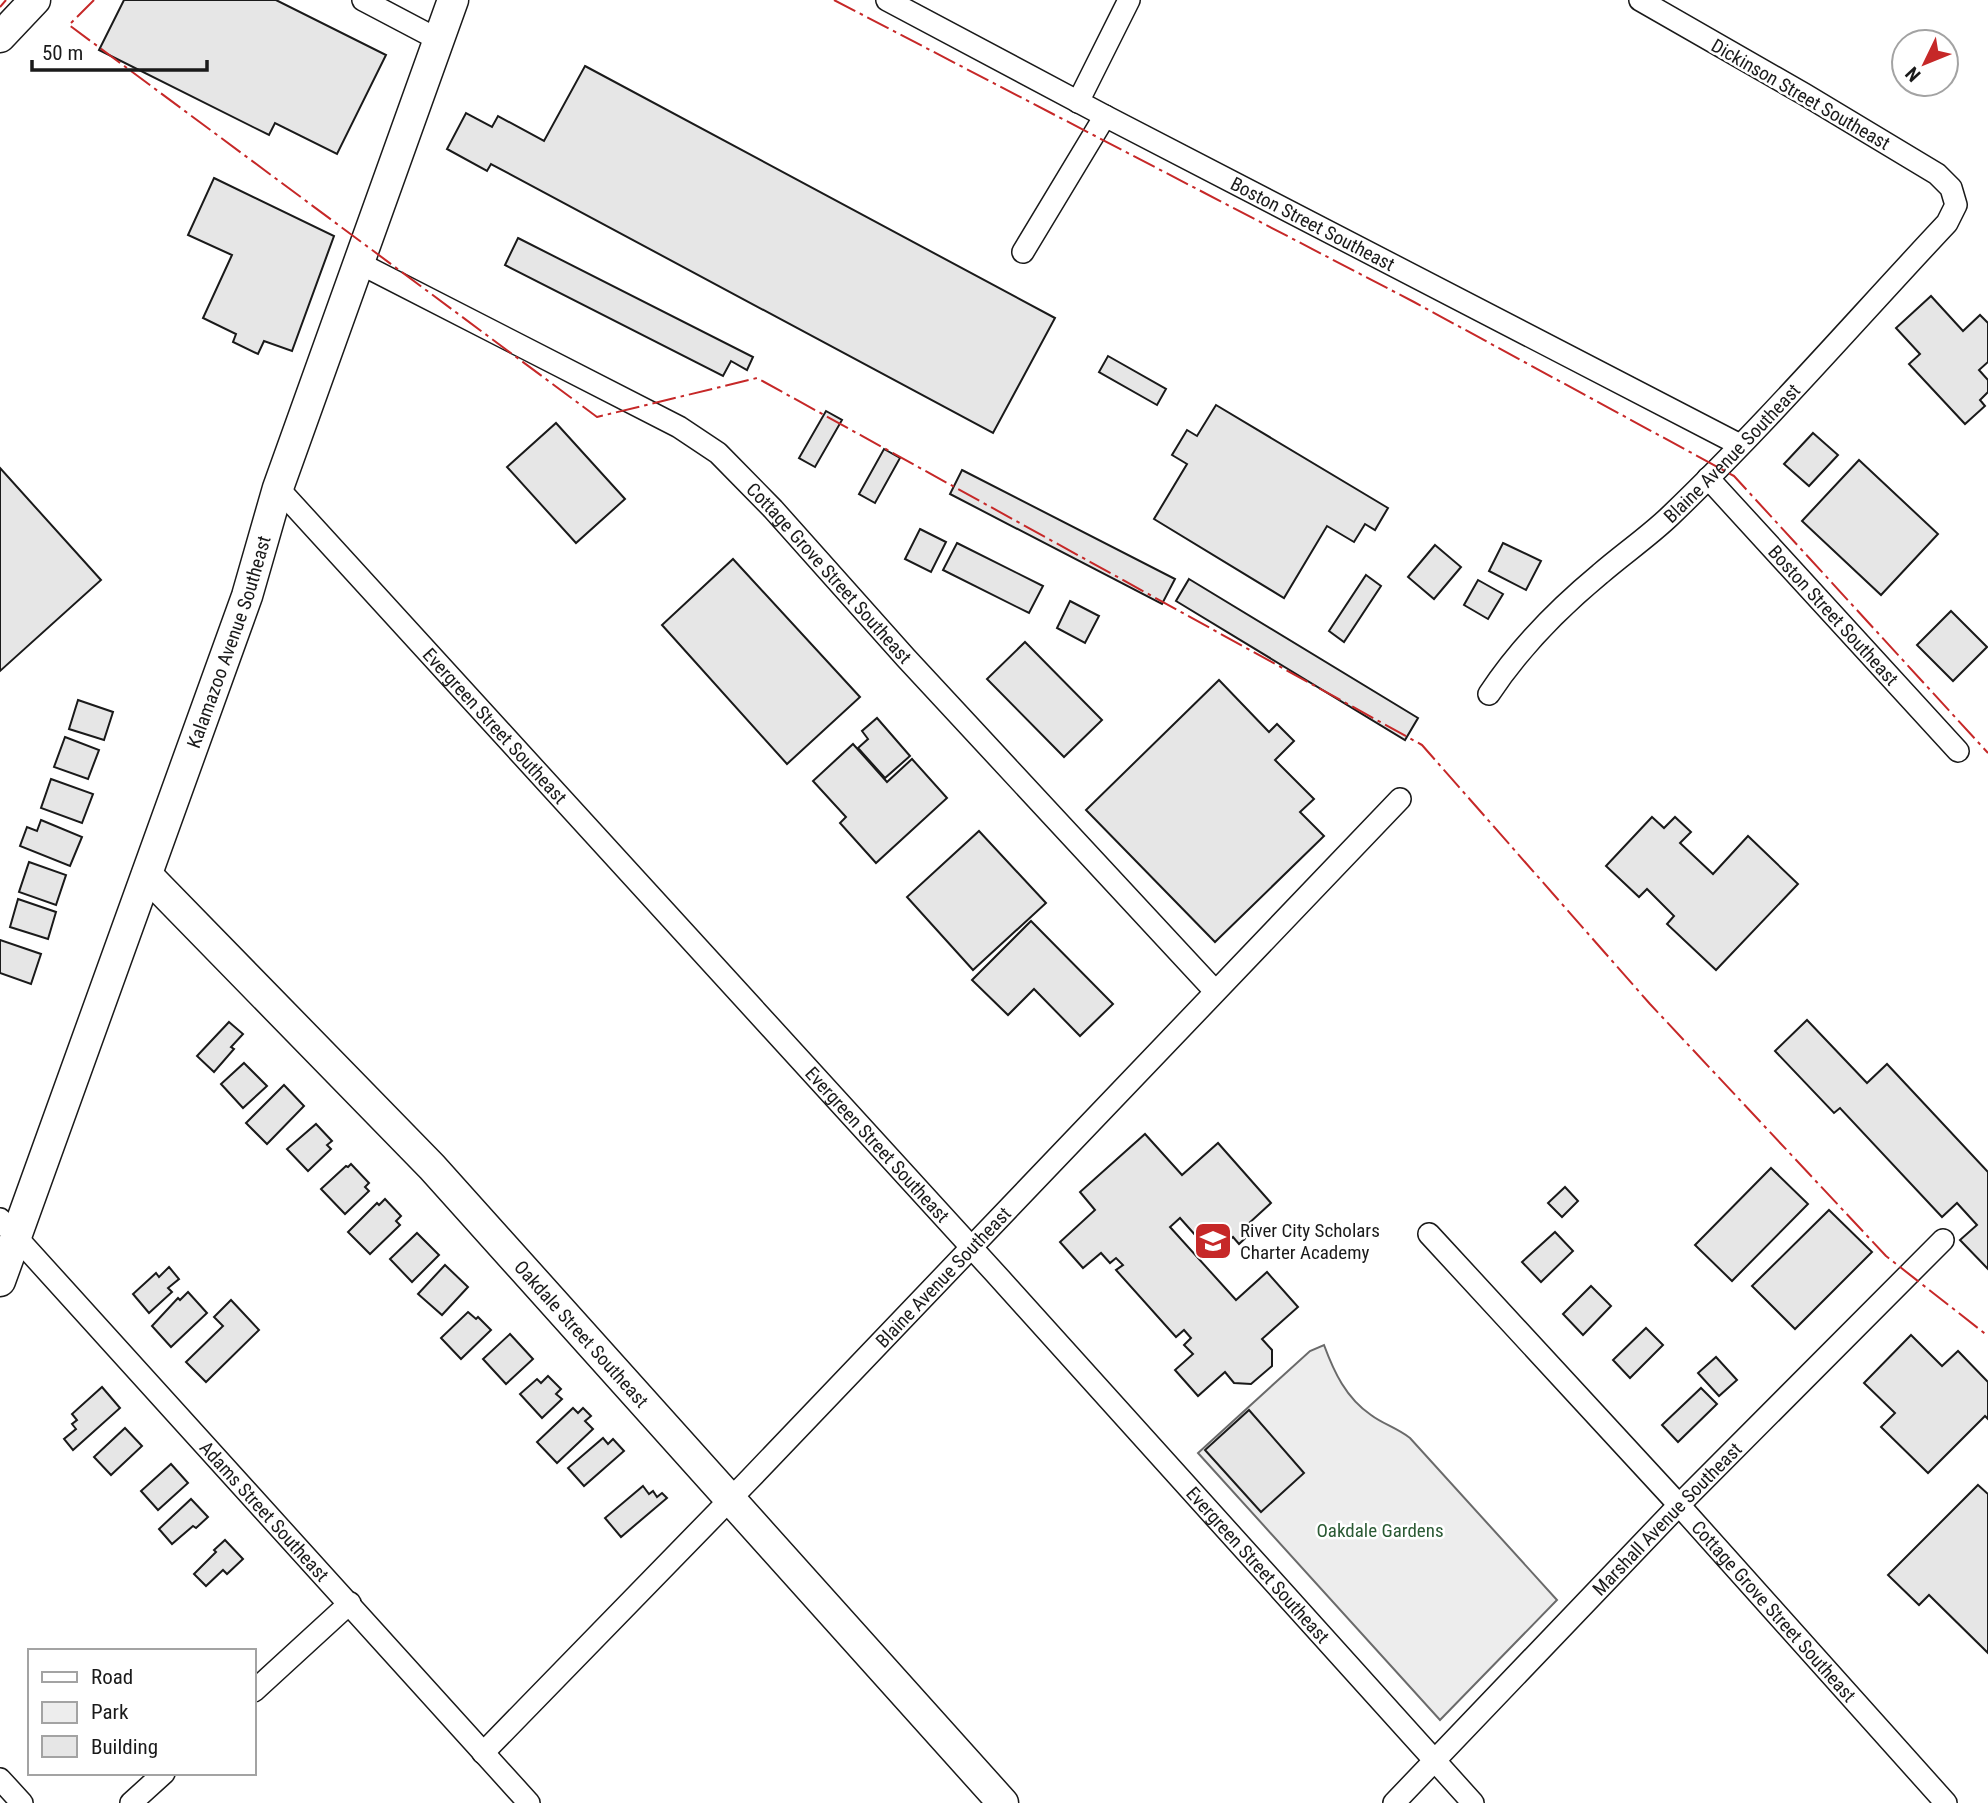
<svg xmlns="http://www.w3.org/2000/svg" width="1988" height="1803" font-family="'Roboto Condensed',sans-serif">
  <style>
    .green { fill: #ededed; stroke: #6a6a6a; stroke-width: 2 }
    .building { fill: #e6e6e6; stroke: #1a1a1a; stroke-width: 2 }
    .lines { fill: none; stroke-linecap: round; stroke-linejoin: round }
    .street-casing { stroke: #1a1a1a; stroke-width: 24 }
    .secondary-casing { stroke: #1a1a1a; stroke-width: 33 }
    .street { stroke: #fff; stroke-width: 21 }
    .secondary { stroke: #fff; stroke-width: 30 }
    .power { stroke: #c62828; stroke-width: 2; stroke-dasharray: 24 5 3.5 5; stroke-linecap: butt }
    .labels { text-anchor: middle; stroke-width: 5; stroke-linejoin: round; paint-order: stroke }
    .street-label { font-size: 19px; fill: #1a1a1a; stroke: #fff }
    .poi-label { font-size: 19px; fill: #1a1a1a; stroke: #fff; text-anchor: start }
    .park-label { font-size: 19px; fill: #2b5a34; stroke: #fff }
  </style>
  <rect width="100%" height="100%" fill="#fff"/>
  <path class="green" d="M1324 1345C1334 1372 1346 1398 1371 1415 1383 1424 1397 1428 1410 1438L1557 1600 1440 1720 1198 1453 1310 1351Z"/>
  <g class="building">
    <polygon points="124,0 276,0 386,55 337,154 275,123 269,135 99,50"/>
    <polygon points="585,66 1055,318 993,433 491,164 487,171 447,149 466,113 492,127 498,116 544,141"/>
    <polygon points="214,178 334,236 292,351 264,341 258,354 233,342 236,334 203,318 232,255 188,235"/>
    <polygon points="518,238 753,357 747,370 731,361 723,376 505,265"/>
    <polygon points="1931,296 1963,331 1980,315 1988,323 1988,362 1979,370 1988,380 1988,392 1980,400 1985,406 1965,424 1909,364 1920,354 1896,328"/>
    <polygon points="1108,356 1166,389 1157,405 1099,372"/>
    <polygon points="1216,405 1388,508 1375,530 1365,524 1354,542 1327,526 1284,598 1154,519 1187,464 1172,455 1187,430 1197,436"/>
    <polygon points="826,411 842,420 815,467 799,458"/>
    <polygon points="556,423 625,499 576,543 507,467"/>
    <polygon points="1813,433 1838,455 1809,486 1784,464"/>
    <polygon points="884,449 900,458 875,503 859,494"/>
    <polygon points="1859,460 1938,534 1881,595 1802,521"/>
    <polygon points="0,468 101,580 0,671"/>
    <polygon points="962,470 1175,579 1162,604 950,494"/>
    <polygon points="920,529 946,542 931,572 905,559"/>
    <polygon points="957,543 1043,586 1029,613 943,570"/>
    <polygon points="1503,543 1541,561 1526,590 1489,571"/>
    <polygon points="1435,545 1461,567 1434,599 1408,577"/>
    <polygon points="733,559 860,697 787,764 662,625"/>
    <polygon points="1366,575 1381,586 1344,642 1329,631"/>
    <polygon points="1189,579 1418,718 1405,740 1176,601"/>
    <polygon points="1478,580 1503,594 1488,619 1464,605"/>
    <polygon points="1070,601 1099,616 1085,643 1057,628"/>
    <polygon points="1951,611 1987,647 1953,681 1917,645"/>
    <polygon points="1025,642 1102,720 1064,757 987,679"/>
    <polygon points="1219,680 1269,732 1277,724 1294,741 1275,760 1314,799 1300,812 1324,836 1215,942 1086,810"/>
    <polygon points="78,700 113,712 104,740 69,729"/>
    <polygon points="877,718 910,756 885,778 858,748 868,739 862,731"/>
    <polygon points="65,737 99,750 88,779 54,767"/>
    <polygon points="853,744 887,782 912,759 947,798 876,863 840,823 846,817 813,781"/>
    <polygon points="51,779 93,794 82,823 41,808"/>
    <polygon points="1652,817 1664,828 1675,817 1691,832 1680,843 1713,874 1748,836 1798,884 1716,970 1667,924 1674,916 1647,889 1639,897 1606,866"/>
    <polygon points="41,820 82,837 70,866 20,846 27,827 37,831"/>
    <polygon points="979,831 1046,903 973,970 907,897"/>
    <polygon points="29,862 66,875 56,905 19,892"/>
    <polygon points="18,899 56,912 48,939 10,927"/>
    <polygon points="1031,921 1113,1004 1080,1036 1034,989 1008,1015 972,980"/>
    <polygon points="0,940 41,954 31,984 0,973"/>
    <polygon points="1807,1020 1867,1083 1887,1064 1988,1172 1988,1269 1960,1240 1977,1225 1957,1203 1942,1217 1840,1108 1834,1113 1775,1051"/>
    <polygon points="229,1022 243,1034 231,1047 234,1049 214,1072 197,1056"/>
    <polygon points="244,1063 267,1086 243,1108 221,1084"/>
    <polygon points="284,1085 304,1106 267,1144 246,1123"/>
    <polygon points="316,1124 332,1141 327,1145 331,1149 308,1171 287,1149"/>
    <polygon points="1145,1134 1182,1175 1218,1143 1271,1203 1247,1225 1253,1231 1239,1244 1233,1237 1213,1255 1180,1218 1170,1227 1236,1300 1267,1272 1298,1307 1262,1339 1272,1350 1272,1366 1251,1384 1234,1383 1225,1372 1198,1396 1175,1370 1193,1354 1184,1345 1191,1338 1184,1330 1176,1337 1116,1270 1123,1265 1116,1258 1110,1263 1101,1253 1083,1268 1060,1242 1095,1210 1080,1192"/>
    <polygon points="351,1164 369,1183 365,1187 369,1191 345,1214 321,1189 346,1166 348,1167"/>
    <polygon points="1771,1168 1808,1204 1732,1281 1695,1245"/>
    <polygon points="1565,1187 1578,1201 1562,1217 1548,1203"/>
    <polygon points="385,1199 401,1216 396,1221 400,1225 370,1254 348,1232 377,1203 379,1205"/>
    <polygon points="1829,1210 1872,1252 1795,1329 1752,1286"/>
    <polygon points="1555,1232 1573,1251 1541,1282 1522,1262"/>
    <polygon points="417,1233 439,1255 412,1282 390,1259"/>
    <polygon points="445,1265 468,1287 442,1315 418,1294"/>
    <polygon points="169,1267 179,1279 168,1288 172,1292 149,1313 133,1294 156,1273 159,1277"/>
    <polygon points="1591,1286 1611,1306 1583,1335 1563,1314"/>
    <polygon points="188,1292 207,1313 171,1347 152,1326 178,1298 180,1300"/>
    <polygon points="231,1300 259,1330 206,1382 186,1362 223,1326 214,1317"/>
    <polygon points="468,1312 476,1319 478,1317 491,1330 461,1359 441,1338"/>
    <polygon points="1646,1328 1663,1345 1630,1378 1613,1360"/>
    <polygon points="510,1334 533,1359 506,1384 483,1359"/>
    <polygon points="1911,1335 1942,1366 1958,1351 1988,1382 1988,1419 1985,1416 1928,1473 1881,1427 1895,1413 1864,1383"/>
    <polygon points="1716,1357 1737,1380 1719,1396 1698,1373"/>
    <polygon points="548,1376 561,1389 556,1394 562,1399 542,1418 520,1394 537,1379 541,1383"/>
    <polygon points="102,1387 120,1408 73,1450 64,1439 76,1429 72,1424 77,1420 72,1414"/>
    <polygon points="1701,1388 1717,1404 1678,1442 1662,1425"/>
    <polygon points="573,1408 578,1413 583,1408 591,1416 585,1421 593,1429 557,1463 537,1442"/>
    <polygon points="1249,1410 1304,1473 1261,1512 1205,1450"/>
    <polygon points="125,1428 142,1446 111,1475 94,1457"/>
    <polygon points="603,1438 608,1444 613,1439 624,1451 584,1486 568,1468"/>
    <polygon points="171,1464 188,1483 158,1510 141,1491"/>
    <polygon points="1978,1485 1988,1494 1988,1653 1929,1595 1919,1605 1888,1575"/>
    <polygon points="643,1486 649,1494 653,1491 657,1497 662,1493 667,1498 621,1537 605,1518"/>
    <polygon points="191,1499 208,1517 196,1528 193,1526 172,1544 159,1529"/>
    <polygon points="225,1540 243,1559 227,1574 223,1570 206,1586 194,1574 216,1552 214,1550"/>
  </g>
  <g class="lines">
    <defs>
      <g id="street">
        <polyline points="363,0 439,40"/>
        <path id="s1" d="M887 0 1105 116 1740 445"/>
        <polyline points="1078,102 1129,0"/>
        <polyline points="1023,252 1105,116"/>
        <path id="s2" d="M359 263 679 427 718 453 773 509 906 658 1215 991"/>
        <path id="s3" d="M1708 478 1958 751"/>
        <path id="s4" d="M278 488 994 1272 1473 1803"/>
        <path id="s5" d="M1489 694C1518 650 1559 608 1600 574 1623 554 1648 537 1670 516 1767 423 1855 321 1947 223L1956 205 1951 188 1937 174 1804 94 1640 0"/>
        <path id="s6" d="M0 1219 529 1803"/>
        <path id="s7" d="M1429 1234 1679 1505 1946 1803"/>
        <polyline points="254,1691 350,1603"/>
        <path id="s8" d="M483 1753 748 1481 1400 799"/>
        <polyline points="0,1779 22,1803"/>
        <polyline points="131,1803 164,1773"/>
        <path id="s9" d="M1394 1803 1679 1505 1943 1240"/>
      </g>
      <g id="secondary">
        <polyline points="0,37 35,0"/>
        <path id="s10" d="M147 875 432 1167 1003 1803"/>
        <path id="s11" d="M0 1281 247 596 278 488 453 0"/>
      </g>
    </defs>
    <use href="#street" class="street-casing"/>
    <use href="#secondary" class="secondary-casing"/>
    <use href="#street" class="street"/>
    <use href="#secondary" class="secondary"/>
    <g class="power">
      <polyline points="94,0 69,25 597,417 757,378 1422,745 1650,1004 1886,1256 1988,1336"/>
      <polyline points="834,0 1414,302 1734,476 1988,753"/>
      <polyline points="0,7 6,0"/>
    </g>
  </g>
  <defs>
    <symbol id="school-square" viewBox="-11 -11 22 22"><rect x="-9" y="-9" width="18" height="18" rx="4" fill="#c62828" stroke="#fff"/><path d="M0-5L7-2L0 1L-7-2ZM-4 1L0 2.5L4 1V4Q0 6-4 4Z" fill="#fff"/></symbol>
  </defs>
  <g fill-rule="evenodd">
    <use href="#school-square" x="1191" y="1219" width="44" height="44"/>
  </g>
  <g class="labels">
    <g class="street-label">
      <text transform="translate(1801 94) rotate(30)" y="7">Dickinson Street Southeast</text>
      <text dy="7" stroke="none"><textPath href="#s1" startOffset="481">Boston Street Southeast</textPath></text>
      <text dy="7" stroke="none"><textPath href="#s5" startOffset="343">Blaine Avenue Southeast</textPath></text>
      <text dy="7" stroke="none"><textPath href="#s2" startOffset="570">Cottage Grove Street Southeast</textPath></text>
      <text dy="7" stroke="none"><textPath href="#s3" startOffset="186">Boston Street Southeast</textPath></text>
      <text dy="7" stroke="none"><textPath href="#s11" startOffset="679">Kalamazoo Avenue Southeast</textPath></text>
      <text dy="7" stroke="none"><textPath href="#s4" startOffset="322">Evergreen Street Southeast</textPath></text>
      <text dy="7" stroke="none"><textPath href="#s4" startOffset="889">Evergreen Street Southeast</textPath></text>
      <text dy="7" stroke="none"><textPath href="#s8" startOffset="662">Blaine Avenue Southeast</textPath></text>
      <text dy="7" stroke="none"><textPath href="#s10" startOffset="632">Oakdale Street Southeast</textPath></text>
      <text dy="7" stroke="none"><textPath href="#s6" startOffset="394">Adams Street Southeast</textPath></text>
      <text dy="7" stroke="none"><textPath href="#s9" startOffset="394">Marshall Avenue Southeast</textPath></text>
      <text dy="7" stroke="none"><textPath href="#s4" startOffset="1456">Evergreen Street Southeast</textPath></text>
      <text dy="7" stroke="none"><textPath href="#s7" startOffset="511">Cottage Grove Street Southeast</textPath></text>
    </g>
    <g class="poi-label">
      <text x="1240" y="1237">River City Scholars<tspan x="1240" dy="22">Charter Academy</tspan></text>
    </g>
    <g class="park-label">
      <text x="1380" y="1537">Oakdale Gardens</text>
    </g>
  </g>
  <rect x="28" y="1649" width="228" height="126" fill="#ffffff" stroke="#a3a3a3" stroke-width="2"/>
  <rect x="42" y="1672" width="35" height="10" fill="#ffffff" stroke="#a3a3a3" stroke-width="2"/>
  <text x="91" y="1684" font-size="21" fill="#1a1a1a">Road</text>
  <rect x="42" y="1702" width="35" height="21" fill="#ededed" stroke="#a3a3a3" stroke-width="2"/>
  <text x="91" y="1719" font-size="21" fill="#1a1a1a">Park</text>
  <rect x="42" y="1736" width="35" height="21" fill="#e6e6e6" stroke="#a3a3a3" stroke-width="2"/>
  <text x="91" y="1754" font-size="21" fill="#1a1a1a">Building</text>
  <g transform="translate(1925 63) rotate(227)"><circle r="33" fill="#ffffff" stroke="#a3a3a3" stroke-width="2"/>
  <path d="M0-5L12 26L0 18L-12 26Z" fill="#c62828"/>
  <text y="-10" font-size="19" font-weight="bold" text-anchor="middle" fill="#1a1a1a">N</text>
  </g>
  <path d="M32 60v10h175v-10" fill="none" stroke="#1a1a1a" stroke-width="3.5"/>
  <text x="42" y="60" font-size="21" fill="#1a1a1a" stroke="#ffffff" stroke-width="5" paint-order="stroke">50 m</text>
</svg>
